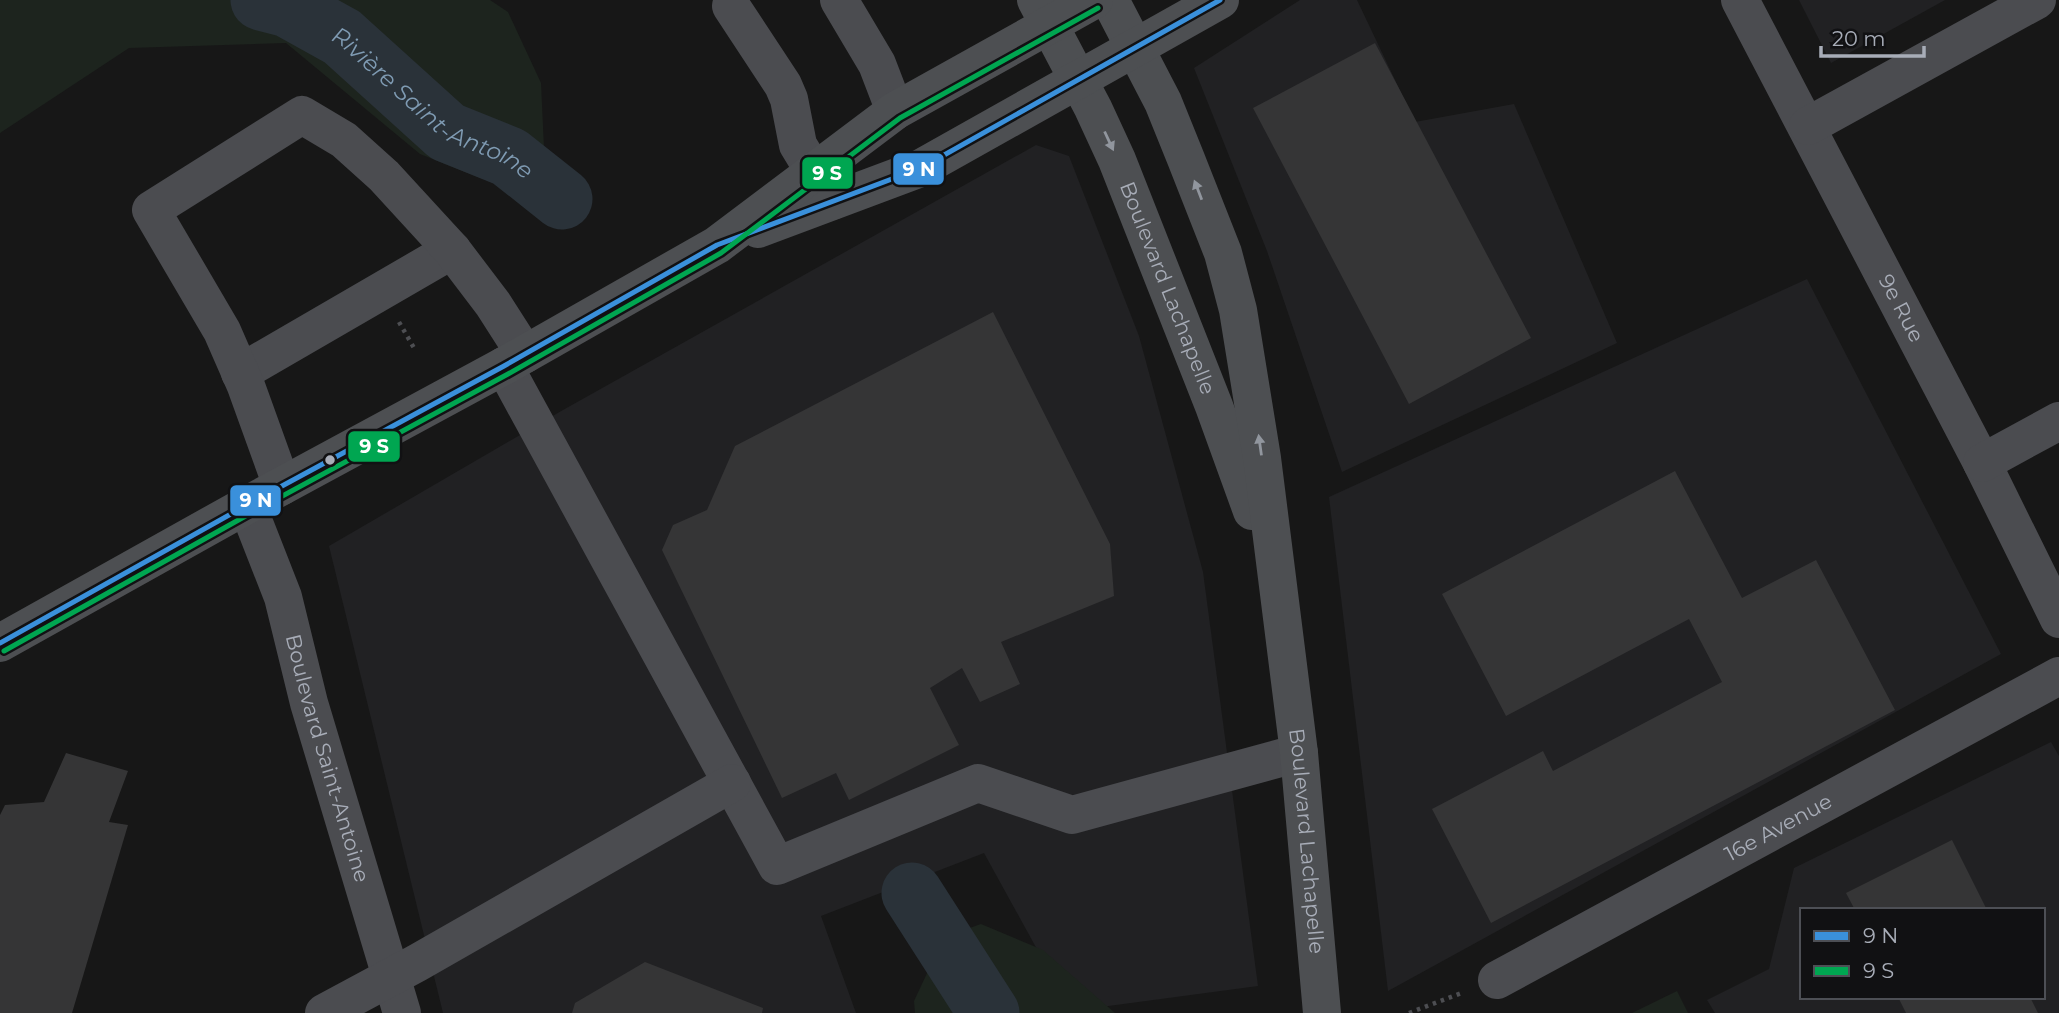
<svg xmlns="http://www.w3.org/2000/svg" width="2059" height="1013" font-family="Montserrat,sans-serif">
  <style>
    .built { fill: #212123; fill-rule: evenodd }
    .green { fill: #1d241e }
    .lines { fill: none; stroke-linecap: round; stroke-linejoin: round }
    .river { stroke: #2a3239; stroke-width: 61 }
    .building { fill: #353536 }
    .path { stroke: #4d4e52; stroke-width: 4.5; stroke-dasharray: 3.5 5; stroke-linecap: butt }
    .minor { stroke: #4b4c50; stroke-width: 38 }
    .major { stroke: #4d4f52; stroke-width: 38 }
    .bus-1-casing { stroke: #111113; stroke-width: 10 }
    .bus-2-casing { stroke: #111113; stroke-width: 10 }
    .bus-1 { stroke: #3a90db; stroke-width: 5 }
    .bus-2 { stroke: #00a651; stroke-width: 5 }
    .oneway { fill: #91969e }
    .bus-dot { fill: #a8adb8; stroke: #111113; stroke-width: 2.5 }
    .labels { text-anchor: middle; stroke-width: 6; stroke-linejoin: round; paint-order: stroke }
    .street-label { font-size: 21px; fill: #a8adb8; stroke: #111113 }
    .water-label { font-size: 23px; font-style: italic; fill: #7f9bb3; stroke: #111113 }
    .line-badge { stroke: #111113; stroke-width: 2.5 }
    .badge-label { font-size: 19px; text-anchor: middle; font-weight: bold; fill: #fff }
  </style>
  <rect width="100%" height="100%" fill="#171717"/>
  <g class="built">
    <polygon points="1300,0 1357,0 1415,122 1514,104 1617,343 1342,472 1267,251 1194,68"/>
    <polygon points="1799,0 1945,0 1831,63"/>
    <polygon points="1036,145 1069,156 1139,336 1203,572 1258,986 1071,1011 984,853 821,916 856,1013 443,1013 329,546 563,410"/>
    <polygon points="1807,279 2001,654 1388,991 1329,497"/>
    <path d="M2051 742 2059 756V1013H1715L1707 1000 1769 969 1794 868ZM1802 910H2043V997H1802Z"/>
  </g>
  <g class="green">
    <polygon points="0,0 490,0 508,12 541,83 545,170 521,194 420,154 286,43 129,48 0,133"/>
    <polygon points="981,924 1043,950 1115,1013 915,1013 914,1001 944,937"/>
    <polygon points="1677,991 1688,1013 1632,1013"/>
  </g>
  <g class="lines">
    <g class="river">
      <path id="s1" d="M261 0 288 7 342 37 447 132 509 157 562 199"/>
      <polyline points="912,893 989,1013"/>
    </g>
  </g>
  <g class="building">
    <polygon points="1375,43 1531,338 1409,404 1253,108"/>
    <polygon points="993,312 1110,544 1114,596 1001,642 1020,684 980,702 962,668 930,688 959,745 849,800 836,773 782,798 662,550 673,525 707,510 735,446"/>
    <polygon points="1675,471 1742,598 1816,560 1895,710 1491,923 1432,809 1543,751 1553,771 1722,682 1689,619 1506,716 1442,594"/>
    <polygon points="66,753 128,771 109,822 128,825 72,1013 0,1013 0,815 5,805 44,802"/>
    <polygon points="1952,840 1987,910 1855,910 1846,893"/>
    <polygon points="645,962 763,1008 762,1013 572,1013 575,1003"/>
    <polygon points="1898,997 2030,997 2038,1013 1906,1013"/>
  </g>
  <g class="lines">
    <g class="path">
      <polyline points="399,322 414,348"/>
      <polyline points="1409,1013 1464,992"/>
    </g>
    <g class="minor">
      <polyline points="839,0 877,64 895,111"/>
      <path id="s2" d="M1740 0 1982 463 2059 619"/>
      <polyline points="731,6 783,85 789,99 798,145 832,201"/>
      <polyline points="1808,126 2037,0"/>
      <polyline points="504,366 777,866 978,783 1072,815 1299,753"/>
      <polyline points="240,373 452,250"/>
      <polyline points="1982,463 2059,421"/>
      <polyline points="282,486 246,386 222,331 151,210 302,115 344,140 384,176 452,250 493,304 525,354"/>
      <path id="s3" d="M247 505 283 597 309 703 402 1013"/>
      <path id="s4" d="M1497 980 2059 676"/>
      <polyline points="324,1013 417,963 732,783"/>
    </g>
    <g class="major">
      <path id="s5" d="M1036 0 1093 108 1117 160 1214 406 1252 511"/>
      <path id="s6" d="M1110 0 1163 102 1186 159 1223 253 1238 310 1262 458 1299 753 1322 1013"/>
      <polyline points="758,229 921,168 1220,0"/>
      <polyline points="0,643 247,505 504,366 717,245 895,111 1094,0"/>
    </g>
    <defs>
      <polyline id="bus-1" points="0,643 247,505 504,366 717,245 921,168 1220,0"/>
      <polyline id="bus-2" points="4,651 251,513 508,374 721,253 900,118 1098,8"/>
    </defs>
    <use href="#bus-1" class="bus-1-casing"/>
    <use href="#bus-2" class="bus-2-casing"/>
    <use href="#bus-1" class="bus-1"/>
    <use href="#bus-2" class="bus-2"/>
  </g>
  <defs><path id="oneway-solid" d="M-6-.8H1V-3.2L6.5 0L1 3.2V.8H-6Z" transform="scale(1.75)"/></defs>
  <g class="oneway">
    <use href="#oneway-solid" transform="translate(1109 141) rotate(65)"/>
    <use href="#oneway-solid" transform="translate(1198 190) rotate(-111)"/>
    <use href="#oneway-solid" transform="translate(1260 445) rotate(-98)"/>
  </g>
  <circle class="bus-dot" cx="330" cy="460" r="6"/>
  <g class="labels">
    <g class="street-label">
      <text dy="7" stroke="none"><textPath href="#s5" startOffset="317">Boulevard Lachapelle</textPath></text>
      <text dy="7" stroke="none"><textPath href="#s2" startOffset="348">9e Rue</textPath></text>
      <text dy="7" stroke="none"><textPath href="#s3" startOffset="266">Boulevard Saint-Antoine</textPath></text>
      <text dy="7" stroke="none"><textPath href="#s4" startOffset="320">16e Avenue</textPath></text>
      <text dy="7" stroke="none"><textPath href="#s6" startOffset="872">Boulevard Lachapelle</textPath></text>
    </g>
    <g class="water-label">
      <text dy="8" stroke="none"><textPath href="#s1" startOffset="203">Rivière Saint-Antoine</textPath></text>
    </g>
  </g>
  <g class="line-badge">
    <rect x="892" y="152" width="53" height="34" rx="7" fill="#3a90db"/>
    <rect x="801" y="156" width="53" height="34" rx="7" fill="#00a651"/>
    <rect x="347" y="430" width="54" height="33" rx="7" fill="#00a651"/>
    <rect x="229" y="484" width="53" height="33" rx="7" fill="#3a90db"/>
  </g>
  <g class="badge-label">
    <text x="919" y="176">9 N</text>
    <text x="827" y="180">9 S</text>
    <text x="374" y="453">9 S</text>
    <text x="256" y="507">9 N</text>
  </g>
  <rect x="1800" y="908" width="245" height="91" fill="#111113" stroke="#4d4f55" stroke-width="2"/>
  <rect x="1814" y="931" width="35" height="10" fill="#3a90db" stroke="#4d4f55" stroke-width="2"/>
  <text x="1863" y="943" font-size="21" fill="#a8adb8">9 N</text>
  <rect x="1814" y="966" width="35" height="10" fill="#00a651" stroke="#4d4f55" stroke-width="2"/>
  <text x="1863" y="978" font-size="21" fill="#a8adb8">9 S</text>
  <path d="M1821 46v10h103v-10" fill="none" stroke="#a8adb8" stroke-width="3.5"/>
  <text x="1832" y="46" font-size="21" fill="#a8adb8" stroke="#111113" stroke-width="5" paint-order="stroke">20 m</text>
</svg>
